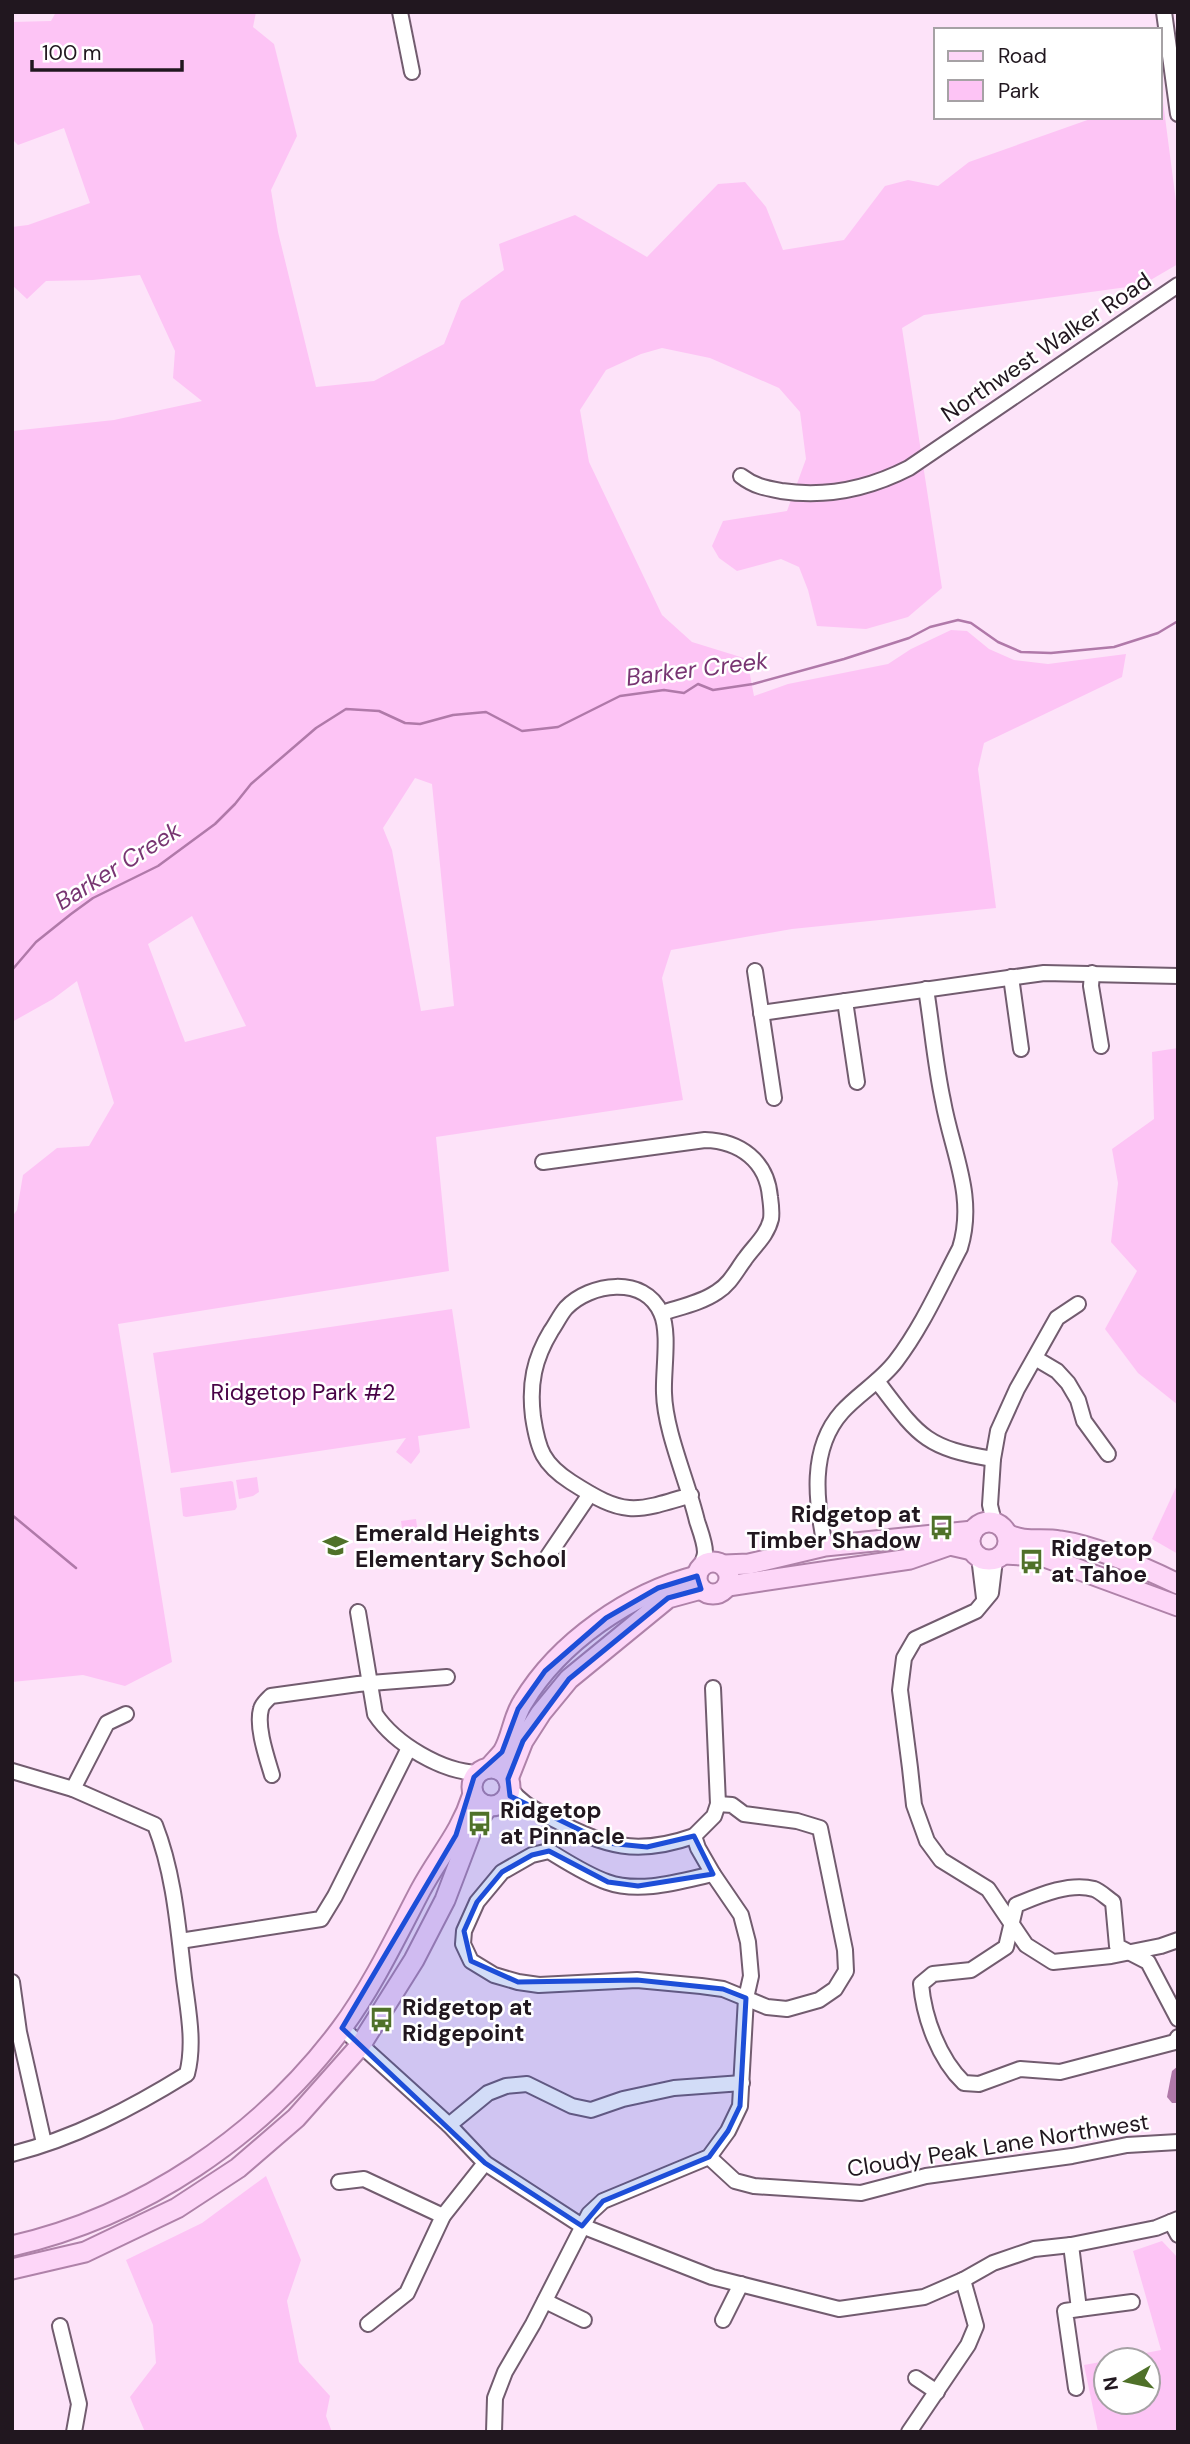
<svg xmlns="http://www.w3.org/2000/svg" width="1190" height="2444" font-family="'DM Sans',sans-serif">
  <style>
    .green { fill: #fdc4f5; fill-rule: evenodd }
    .water { fill: #b079a9 }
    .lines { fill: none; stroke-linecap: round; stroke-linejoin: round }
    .stream { stroke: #b079a9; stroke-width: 2.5 }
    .minor-casing { stroke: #725c6f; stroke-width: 18 }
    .major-casing { stroke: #af82a9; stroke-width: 23 }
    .minor { stroke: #fff; stroke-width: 14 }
    .major { stroke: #fdd6f8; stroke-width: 19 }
    .marked { fill: #1d4ed8; fill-opacity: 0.2; stroke: #1d4ed8; stroke-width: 5; stroke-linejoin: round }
    .labels { text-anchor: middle; stroke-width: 5; stroke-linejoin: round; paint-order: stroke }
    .street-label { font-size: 23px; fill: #21171f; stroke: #fff }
    .park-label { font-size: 23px; fill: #490346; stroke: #fff }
    .poi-label { font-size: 23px; font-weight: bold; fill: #21171f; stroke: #fff; text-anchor: start }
    .water-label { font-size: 24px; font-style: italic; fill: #783572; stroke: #fff }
  </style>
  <rect width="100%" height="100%" fill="#fde3f9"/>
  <g class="green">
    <path d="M56 12H256L253 27 274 44 297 136 271 190 278 232 316 387 374 381 444 344 461 301 504 270 499 244 575 215 647 257 718 184 745 182 766 207 783 250 844 240 885 186 908 180 938 186 969 162 1096 117H1160V95L1162 94 1178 217V264L1142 285 924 315 902 328 942 588 908 617 866 629 817 626 808 590 799 567 781 559 737 571 719 558 712 546 723 521 787 511 806 459 800 412 779 388 710 358 662 348 641 354 606 370 580 410 589 462 662 615 692 642 747 659 754 696 788 684 888 664 911 649 951 630 967 631 989 649 1014 660 1048 664 1126 654 1122 677 984 743 978 769 996 908 792 929 671 950 662 978 683 1100 436 1137 449 1271 118 1324 172 1662 125 1686 83 1675 12 1682V1217L17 1210 23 1175 57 1148 89 1146 114 1103 77 981 53 999 12 1022V431L114 420 202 401 173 378 175 351 140 275 93 280 46 281 27 299 12 285V227L28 225 90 203 64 128 18 145 12 139V22L51 21ZM415 778 432 784 454 1006 421 1011 392 850 383 828ZM192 916 246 1026 185 1042 148 944Z"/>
    <polygon points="1178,1048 1178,1405 1138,1373 1105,1329 1137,1271 1111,1242 1118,1183 1112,1149 1154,1119 1152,1052"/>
    <polygon points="452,1309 470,1428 418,1436 420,1452 411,1464 396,1452 406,1438 171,1473 153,1353"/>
    <polygon points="257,1477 259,1492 253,1496 239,1499 236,1480"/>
    <polygon points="231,1481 233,1482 237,1507 235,1510 186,1517 183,1516 180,1488"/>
    <polygon points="1178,1483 1178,1554 1152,1539"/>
    <polygon points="416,1519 418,1533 403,1535 401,1521"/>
    <polygon points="266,2176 301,2260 287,2301 299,2362 330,2396 326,2416 332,2432 145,2432 130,2397 156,2363 153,2325 126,2260 202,2223"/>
    <polygon points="1162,2241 1178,2258 1178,2432 1098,2432 1084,2365 1106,2361 1106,2402 1148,2402 1148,2360 1110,2360 1161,2350 1133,2251"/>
  </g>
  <polygon class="water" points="1178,2066 1178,2103 1172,2103 1167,2097 1172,2071"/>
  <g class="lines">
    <g class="stream">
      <polyline points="12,970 36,942 71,914 93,898 158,866 215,824 235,804 251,784 316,728 346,709 379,711 405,723 420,724 453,715 486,712 522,731 558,727 620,696 664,690 684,693 698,684 713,690 753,684 844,659 909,638 930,627 958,620 971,623 998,642 1021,652 1051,653 1114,647 1158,633 1178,621"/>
      <polyline points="12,1515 76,1568"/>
    </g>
    <defs>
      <g id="minor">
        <polyline points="400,12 412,72"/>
        <polyline points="1164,12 1178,114"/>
        <path d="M741 476C754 486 765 488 781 491 827 498 868 489 909 468L1178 285"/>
        <polyline points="755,971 774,1098"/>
        <polyline points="1092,973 1091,986 1101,1046"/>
        <polyline points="1011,977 1021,1049"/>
        <polyline points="845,1001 857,1082"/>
        <polyline points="761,1013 1044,973 1178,976"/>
        <path d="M543 1162 705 1140C740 1141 767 1161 770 1197 771 1204 772 1212 771 1219 767 1236 754 1246 745 1259 736 1271 730 1284 717 1292 701 1303 680 1307 662 1313"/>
        <polyline points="1035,1358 1057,1371 1068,1383 1078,1400 1084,1421 1108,1454"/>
        <path d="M877 1381C918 1435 924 1448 993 1459"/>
        <path d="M691 1495C633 1513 624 1516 571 1482 543 1464 538 1450 533 1417 529 1384 534 1359 551 1331 556 1324 560 1315 566 1308 590 1283 644 1275 661 1313 670 1332 663 1371 664 1393 665 1432 688 1482 697 1521 700 1530 705 1543 705 1552 705 1557 702 1563 700 1568"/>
        <polyline points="994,1522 990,1505 993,1459 998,1431 1017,1389 1057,1318 1078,1304"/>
        <path d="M825 1546C816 1502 809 1449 842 1412 858 1394 881 1381 896 1361 922 1327 940 1286 960 1248 976 1196 952 1152 943 1101 935 1064 932 1026 926 989"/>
        <polyline points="548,1556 590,1494"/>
        <polyline points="979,1557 984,1598"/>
        <polyline points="995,1560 991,1593 976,1611 915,1639 904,1658 900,1690 910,1768 914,1805 927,1841 941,1860 988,1889 1026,1945 1053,1962 1111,1956 1161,1946 1178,1940"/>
        <path d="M358 1612 375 1714C395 1744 442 1772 478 1773"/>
        <path d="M12 1771 73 1789 155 1825C174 1873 178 1927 184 1978 188 2010 195 2043 187 2074 132 2108 75 2138 12 2154"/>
        <path d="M272 1775C267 1758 256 1727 261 1709 262 1704 267 1700 271 1696L358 1684 447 1677"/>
        <path d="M510 1788C522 1805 535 1809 553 1819 606 1847 637 1856 694 1836"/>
        <polyline points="73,1789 107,1723 126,1714"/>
        <path d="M713 1874C681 1881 640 1894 607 1882 587 1875 567 1862 549 1851L532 1855 502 1872 477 1902 464 1931 463 1944 471 1961 494 1975 518 1982 539 1985 637 1980 701 1986 723 1989 767 2007 787 2009 819 2000 835 1989 846 1971 845 1950 820 1828 797 1821 744 1814 732 1805 718 1804"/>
        <polyline points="180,1941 321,1919 335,1896 409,1748"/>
        <polyline points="12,1982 19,2032 44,2143"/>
        <path d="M1178 2019 1148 1962 1117 1946 1113 1902C1107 1898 1100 1891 1094 1889 1069 1882 1038 1896 1016 1905L1006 1947 971 1970 933 1974 921 1984C924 2018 939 2059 964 2083L979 2084 1020 2069 1060 2072 1175 2042 1178 2037"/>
        <polyline points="342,2028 449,2125 485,2163 582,2226 712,2277 839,2309 924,2297 963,2280 993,2263 1034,2249 1071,2245 1156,2228 1178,2219"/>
        <polyline points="449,2125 488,2093 506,2086 527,2084 572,2106 591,2110 623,2099 674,2088 742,2083"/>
        <polyline points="709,2157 735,2181 754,2186 861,2193 926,2176 1072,2156 1127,2145 1178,2142"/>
        <polyline points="339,2182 364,2179 443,2216"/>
        <polyline points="1171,2222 1178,2235"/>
        <polyline points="1071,2245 1079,2309 1065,2311 1076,2388"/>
        <polyline points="545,2301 584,2320"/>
        <polyline points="1079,2309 1132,2302"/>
        <polyline points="723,2320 741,2284"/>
        <polyline points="368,2324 407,2293 443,2216 485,2163"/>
        <polyline points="60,2326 79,2404 74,2432"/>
        <polyline points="916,2378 937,2392"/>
        <polyline points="494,2432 495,2398 505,2372 533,2324 589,2214 603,2201 709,2157 728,2131 740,2106 746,1998 751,1976 748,1942 741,1915 713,1874 698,1848 694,1836 714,1816 718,1804 713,1688"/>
        <polyline points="909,2432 968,2345 976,2326 963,2280"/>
      </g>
      <g id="major">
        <circle cx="989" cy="1541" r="19"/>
        <path d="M1007 1534C1024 1543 1042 1538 1060 1541 1095 1546 1145 1568 1178 1584"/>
        <polyline points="1004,1554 1042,1556 1178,1606"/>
        <circle cx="713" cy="1578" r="16"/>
        <polyline points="724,1565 749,1564 825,1546 973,1531"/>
        <polyline points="728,1586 910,1559 950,1545 972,1550"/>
        <circle cx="491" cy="1787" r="19"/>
        <path d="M489 1768C493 1763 499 1757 503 1752 512 1737 513 1717 523 1702 559 1642 630 1593 697 1576"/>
        <polyline points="508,1779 523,1741 541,1713 569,1679 668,1598 701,1589"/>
        <path d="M12 2246C143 2216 261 2136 341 2029 371 1989 397 1935 420 1891 439 1855 460 1835 473 1794"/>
        <polyline points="12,2269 85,2252 177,2208 238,2168 296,2118 360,2046 414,1960 445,1900 472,1829 488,1806"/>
      </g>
    </defs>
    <use href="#minor" class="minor-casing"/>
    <use href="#major" class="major-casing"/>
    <use href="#minor" class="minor"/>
    <use href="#major" class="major"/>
  </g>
  <path class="marked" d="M697 1576 701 1589 668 1598 569 1679 523 1741 508 1779 510 1796 607 1843 647 1847 694 1836 713 1874 638 1886 608 1882 549 1851 532 1855 502 1872 477 1902 464 1931 471 1961 518 1982 637 1980 723 1989 746 1998 740 2106 728 2131 709 2157 603 2201 582 2226 485 2163 342 2028 456 1835 474 1777 502 1752 518 1709 545 1671 606 1618 658 1588Z"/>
  <defs>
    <symbol id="bus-bare" viewBox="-9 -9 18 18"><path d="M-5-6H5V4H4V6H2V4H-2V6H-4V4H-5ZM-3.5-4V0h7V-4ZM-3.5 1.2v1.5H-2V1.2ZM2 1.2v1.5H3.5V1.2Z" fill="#4f7129" stroke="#fff" stroke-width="2.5" paint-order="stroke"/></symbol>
    <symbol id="school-bare" viewBox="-9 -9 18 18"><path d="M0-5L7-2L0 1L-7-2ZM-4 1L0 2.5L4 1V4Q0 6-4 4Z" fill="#4f7129" stroke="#fff" stroke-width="2.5" paint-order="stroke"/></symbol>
  </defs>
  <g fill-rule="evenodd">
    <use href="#bus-bare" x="924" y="1510" width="35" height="35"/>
    <use href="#school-bare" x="318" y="1528" width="35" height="35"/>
    <use href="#bus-bare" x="1014" y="1544" width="35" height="35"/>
    <use href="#bus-bare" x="462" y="1806" width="35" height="35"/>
    <use href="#bus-bare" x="364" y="2002" width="35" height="35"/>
  </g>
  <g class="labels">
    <g class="street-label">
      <text transform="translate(1046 347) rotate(-34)" y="8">Northwest Walker Road</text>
      <text transform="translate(998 2145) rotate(-9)" y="8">Cloudy Peak Lane Northwest</text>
    </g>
    <g class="park-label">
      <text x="303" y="1400">Ridgetop Park #2</text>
    </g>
    <g class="poi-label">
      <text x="921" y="1522" text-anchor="end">Ridgetop at<tspan x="921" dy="26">Timber Shadow</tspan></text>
      <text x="355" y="1541">Emerald Heights<tspan x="355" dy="26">Elementary School</tspan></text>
      <text x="1051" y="1556">Ridgetop<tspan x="1051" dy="26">at Tahoe</tspan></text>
      <text x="500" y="1818">Ridgetop<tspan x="500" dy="26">at Pinnacle</tspan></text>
      <text x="402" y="2015">Ridgetop at<tspan x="402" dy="26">Ridgepoint</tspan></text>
    </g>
    <g class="water-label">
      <text transform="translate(697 669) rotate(-7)" y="8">Barker Creek</text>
      <text transform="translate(118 866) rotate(-32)" y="8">Barker Creek</text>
    </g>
  </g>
  <rect width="1190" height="2444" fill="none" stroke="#21171f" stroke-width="28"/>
  <rect x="934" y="28" width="228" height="91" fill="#ffffff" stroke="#a6a2a5" stroke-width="2"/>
  <rect x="948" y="51" width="35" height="10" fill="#fdd6f8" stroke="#a6a2a5" stroke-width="2"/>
  <text x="998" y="63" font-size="21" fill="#21171f">Road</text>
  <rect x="948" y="80" width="35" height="21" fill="#fdc4f5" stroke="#a6a2a5" stroke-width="2"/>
  <text x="998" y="98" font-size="21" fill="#21171f">Park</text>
  <g transform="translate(1127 2381) rotate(261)"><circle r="33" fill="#ffffff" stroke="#a6a2a5" stroke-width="2"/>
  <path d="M0-5L12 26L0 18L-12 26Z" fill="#4f7129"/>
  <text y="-10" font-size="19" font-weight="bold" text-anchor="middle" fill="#21171f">N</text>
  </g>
  <path d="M32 60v10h150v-10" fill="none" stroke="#21171f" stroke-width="3.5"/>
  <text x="42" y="60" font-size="21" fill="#21171f" stroke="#ffffff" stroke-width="5" paint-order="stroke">100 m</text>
</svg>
